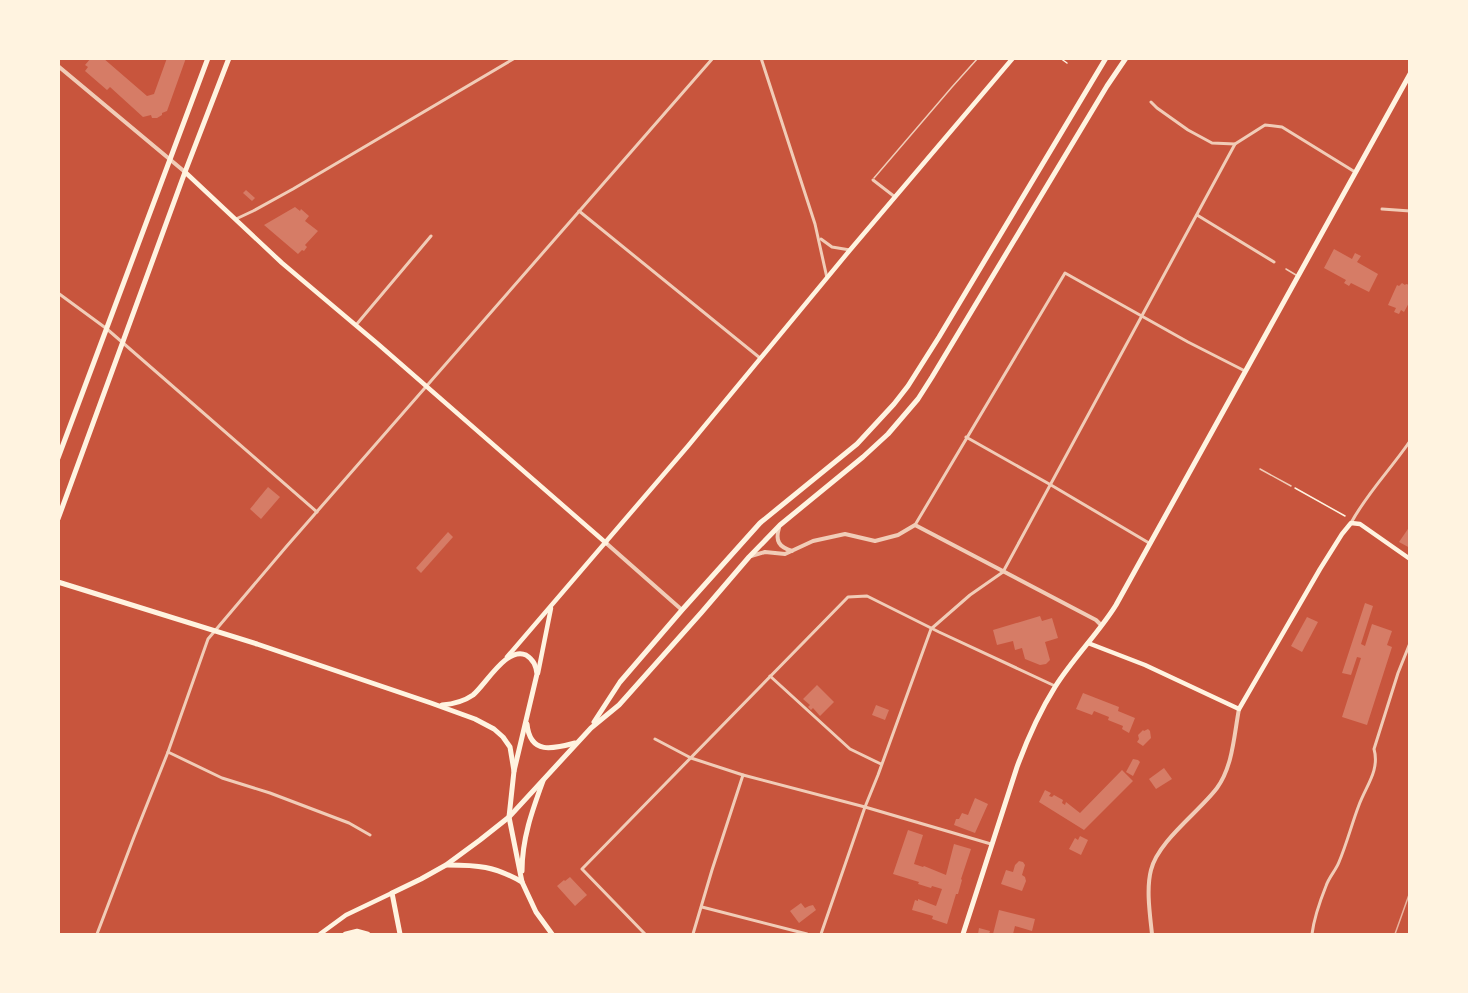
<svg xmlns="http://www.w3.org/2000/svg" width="1468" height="993" font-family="'Open Sans',sans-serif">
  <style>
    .building { fill: #d67c66 }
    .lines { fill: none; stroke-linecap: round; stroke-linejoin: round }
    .path { stroke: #fff3e0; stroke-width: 1.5 }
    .service { stroke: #f1ccb7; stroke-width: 1.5 }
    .minor { stroke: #f1ccb7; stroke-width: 3 }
    .tertiary { stroke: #f1ccb7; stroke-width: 4 }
    .secondary { stroke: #fff3e0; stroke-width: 4.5 }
    .primary { stroke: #fff3e0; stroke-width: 5 }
    .rail { stroke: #e9b49f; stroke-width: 1.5 }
  </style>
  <rect width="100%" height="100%" fill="#c8553d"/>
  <g class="building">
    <polygon points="91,58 103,58 147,96 154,94 167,58 186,58 167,111 162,113 162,115 157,118 152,118 151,115 143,117 110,87 107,90 85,71 88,67 85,65"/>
    <polygon points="246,190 255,198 252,201 243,193"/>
    <polygon points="295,207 300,211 301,209 309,216 305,221 318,231 305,245 307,247 304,251 302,250 298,254 264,225"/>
    <polygon points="1334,249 1352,259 1355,253 1361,256 1357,262 1378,274 1369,292 1351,283 1349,286 1344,283 1346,280 1324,268"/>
    <polygon points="1402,283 1405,285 1406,284 1410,285 1410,301 1404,312 1401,310 1399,314 1394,312 1396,308 1388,305 1397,285 1399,286"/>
    <polygon points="268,487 280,497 261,519 250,509"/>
    <polygon points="1410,526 1410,548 1399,542"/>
    <polygon points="448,532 453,537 421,573 416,568"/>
    <polygon points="1365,603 1373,606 1361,644 1365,646 1372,624 1392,631 1387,645 1392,647 1367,725 1342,717 1361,658 1357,657 1351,675 1342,673"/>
    <polygon points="1040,616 1042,621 1052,618 1058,638 1045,642 1050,660 1046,664 1040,665 1025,659 1022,648 1015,650 1013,641 997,645 993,630"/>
    <polygon points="1307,617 1318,622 1302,652 1291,646"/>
    <polygon points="817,685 834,702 820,716 813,708 811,710 808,707 810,705 803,699"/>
    <polygon points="1083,693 1119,707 1118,711 1135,718 1129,733 1122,729 1123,726 1108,720 1109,717 1094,711 1092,715 1076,709"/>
    <polygon points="876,705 889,710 885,720 872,715"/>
    <polygon points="1148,729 1150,731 1151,738 1143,746 1137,742 1139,739 1138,735 1143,730 1144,731"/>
    <polygon points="1133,759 1138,760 1140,762 1133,776 1126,772"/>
    <polygon points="1164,768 1172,779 1156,789 1149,779"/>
    <polygon points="1122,770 1133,781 1084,830 1039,802 1045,790 1051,793 1049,796 1052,797 1054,795 1063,800 1062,803 1065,805 1066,802 1080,813"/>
    <polygon points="975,798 988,804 975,833 954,825 956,819 959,819 962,813 968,815"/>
    <polygon points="908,830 923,835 914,864 923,867 924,866 946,875 954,844 971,849 961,879 962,880 958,894 956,894 947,924 932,919 933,916 912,910 915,900 918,901 918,899 936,906 942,889 932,886 931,888 918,884 919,882 893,874"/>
    <polygon points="1080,836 1088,840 1081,855 1069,849 1075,838 1078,840"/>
    <polygon points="1019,861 1023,862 1025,865 1022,875 1025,877 1026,881 1022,891 1001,884 1006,870 1013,872 1015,865"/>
    <polygon points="570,877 587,895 575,906 557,886 564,880 565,881"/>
    <polygon points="801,903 805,908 809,906 813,905 816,910 799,923 790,911"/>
    <polygon points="999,910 1035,919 1032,931 1015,926 1013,934 993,934"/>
    <polygon points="979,928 990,931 989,934 978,934"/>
  </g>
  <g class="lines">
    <g class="path">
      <polyline points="1060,58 1067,63"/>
      <polyline points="1295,488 1345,516"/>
    </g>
    <g class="service">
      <polyline points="874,178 952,87 978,58"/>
      <polyline points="1286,269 1296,275"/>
      <polyline points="1260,469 1291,486"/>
    </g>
    <g class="minor">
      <polyline points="761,58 815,224 827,278"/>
      <polyline points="1151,102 1157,108 1188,130 1212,143 1235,144 1265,125 1282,127 1355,172"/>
      <polyline points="873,180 895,197"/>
      <polyline points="1382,209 1410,211"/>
      <polyline points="579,211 760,358"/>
      <polyline points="1197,215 1274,262"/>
      <polyline points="236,219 253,211 293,189 515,58"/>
      <polyline points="821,239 832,247 850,250"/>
      <polyline points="58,293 107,329 317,512"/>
      <polyline points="356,325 431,236"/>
      <polyline points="966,437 1051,485 1149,543"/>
      <path d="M1351 523C1367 493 1391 469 1410 441"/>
      <polyline points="915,525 1065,273 1188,342 1245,371"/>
      <polyline points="770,676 850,749 881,764"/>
      <polyline points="655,739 691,758 743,775 865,807 991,844"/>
      <polyline points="168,752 222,778 270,793 349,823 370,835"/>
      <polyline points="702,907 807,934"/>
      <polyline points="97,934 134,837 168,752 208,639 286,547 713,58"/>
      <polyline points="645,934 582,869 848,597 867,596 939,632 1055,686"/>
      <polyline points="693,934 712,870 743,775"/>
      <polyline points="821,934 865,807 878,775 931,629 970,595 1003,572 1235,144"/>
      <path d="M1312 934C1314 918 1320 901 1326 886 1329 877 1336 870 1339 862 1347 843 1352 823 1359 805 1366 786 1380 770 1374 749L1398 673 1410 643"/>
    </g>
    <g class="tertiary">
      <polyline points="58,66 185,172"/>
      <path d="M779 528C775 541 779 547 792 551"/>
      <polyline points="606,543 682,610"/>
      <polyline points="751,556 765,552 785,554 813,541 845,534 875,541 898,535 915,525 1096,620 1101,625"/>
      <path d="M1152 934C1150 915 1146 889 1151 870 1158 841 1199 812 1217 788 1233 766 1234 735 1239 709"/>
    </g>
    <g class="secondary">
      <polyline points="185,172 282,263 378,344 606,543"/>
      <polyline points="1088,643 1145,665 1239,709 1320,569 1342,534 1351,523 1360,524 1410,559"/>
      <polyline points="507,657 688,446 850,250 1013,58"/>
      <polyline points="538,673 551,608"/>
      <polyline points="320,934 346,915 392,893"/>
      <polyline points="345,934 357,931 368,934"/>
    </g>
    <g class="primary">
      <polyline points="58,458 208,58"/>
      <polyline points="58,519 185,172 229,58"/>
      <polyline points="58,582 257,644 431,703 475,719 494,729 503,737 510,747 514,771"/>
      <path d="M442 705C454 704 463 702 473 695 486 684 507 646 526 655 534 660 536 666 537 674L514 771 509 817 522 882 536 912 552 934"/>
      <polyline points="594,722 620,682 682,610 760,523 857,444 894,404 908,386 939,337 1106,58"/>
      <path d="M527 724C530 755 553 749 575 743"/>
      <path d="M447 865C478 865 494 866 522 882"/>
      <path d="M522 871C522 839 532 811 543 781"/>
      <polyline points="400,934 392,893 421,879 446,865 480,840 509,817 591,728 619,705 701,613 749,557 780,525 863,457 888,434 918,399 932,377 1107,86 1126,58"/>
      <path d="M963 934 1017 767C1027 740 1040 711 1055 687 1073 658 1098 634 1116 605L1410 74"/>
    </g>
    <polyline class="rail" points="1395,934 1410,892"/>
  </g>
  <rect width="1468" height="993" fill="none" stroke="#fff3e0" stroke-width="120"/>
</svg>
